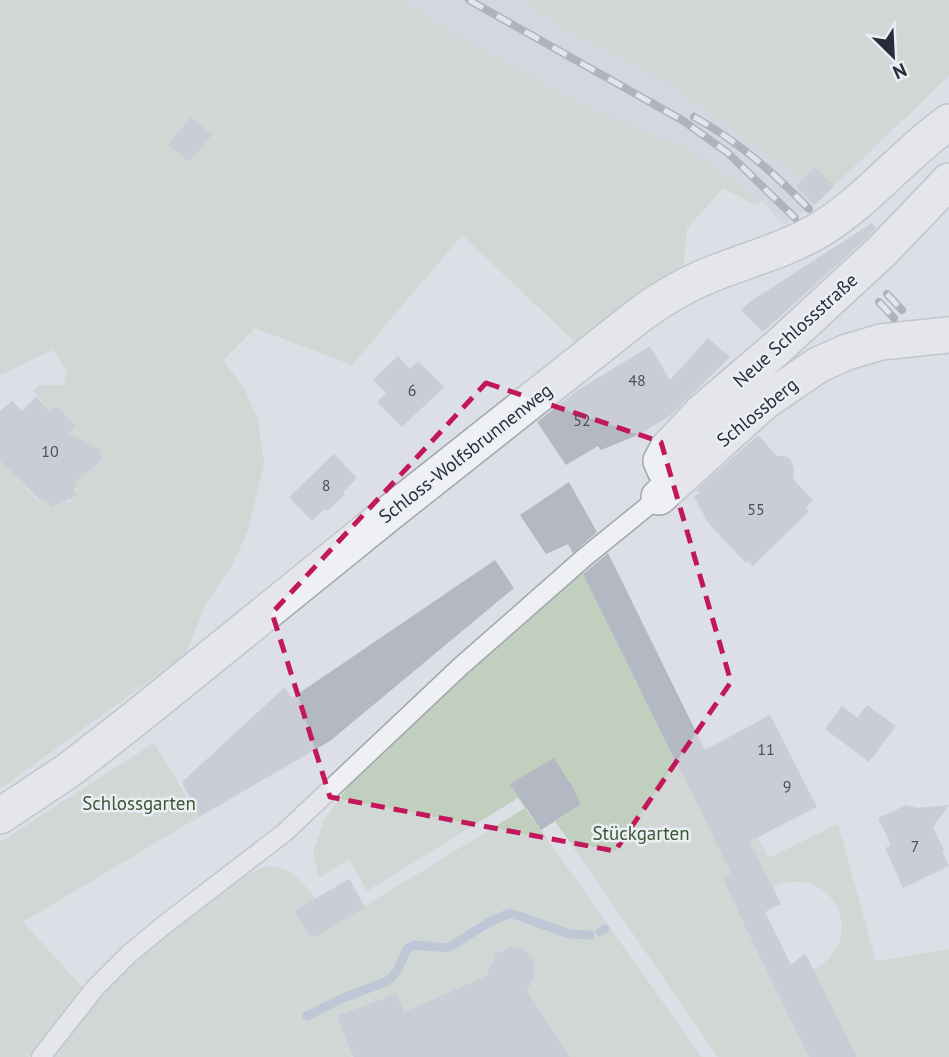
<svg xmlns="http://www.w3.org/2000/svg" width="949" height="1057" font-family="'PT Sans',sans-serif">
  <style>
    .built { fill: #cbced7 }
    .green { fill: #c1cfbe }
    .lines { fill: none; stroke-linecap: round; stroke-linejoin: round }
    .stream { stroke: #99abc4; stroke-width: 9 }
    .building { fill: #b4b8c2 }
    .lane-casing { stroke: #a2a6af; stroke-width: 21 }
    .street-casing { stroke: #a2a6af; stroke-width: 38 }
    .lane { stroke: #eff0f4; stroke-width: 18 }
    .street { stroke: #eff0f4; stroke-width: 35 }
    .rail-casing { stroke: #777e8e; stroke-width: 8 }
    .rail { stroke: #ebeef3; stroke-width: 5; stroke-dasharray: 16; stroke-linecap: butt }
    .marked { fill: none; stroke: #c2185b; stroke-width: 5; stroke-dasharray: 14 9; stroke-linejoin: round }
    .labels { text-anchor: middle; stroke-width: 5; stroke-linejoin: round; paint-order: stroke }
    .number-label { font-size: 16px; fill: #4a505d }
    .street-label { font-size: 19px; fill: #272d3b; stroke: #ebeef3 }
    .park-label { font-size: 19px; fill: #395635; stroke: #ebeef3 }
  </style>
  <rect width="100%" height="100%" fill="#dcdfe5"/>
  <polygon class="built" points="403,0 521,0 572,33 670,84 738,131 803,179 797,186 815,204 784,225 762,201 690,150 582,105 433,21"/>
  <g class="green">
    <polygon points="0,0 403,0 433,21 582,105 690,150 762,201 755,205 723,188 687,229 683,265 575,342 462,235 352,365 255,328 223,360 244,388 258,420 264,463 248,530 233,564 207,602 185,655 0,789 0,461 41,503 45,500 68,503 76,495 77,487 74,483 97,465 101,457 96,447 85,446 70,432 76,425 57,406 50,411 33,390 41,385 63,385 67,371 53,350 0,375"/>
    <polygon points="521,0 949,0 949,76 834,186 815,167 803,179 670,84 572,33"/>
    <path d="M582 571 731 873 722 879 809 1057H718L555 821 581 804 570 781 525 808 702 1057H570L526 988 534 978V959L525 949 512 946C497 949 488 959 490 975L404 1012 397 993 338 1016 352 1055 351 1057H51C99 990 155 941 222 894 236 884 255 865 274 867 293 869 304 885 316 898L294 911 311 939 525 808 518 798 367 891 349 859 319 878 313 852 324 820 358 773Z"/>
    <polygon points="154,743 199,817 23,922 82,987 28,1057 0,1057 0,842"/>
    <path d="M747 816 768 858 838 824 876 961 949 949V1057H857L813 970C871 940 833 861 773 887L739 819Z"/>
  </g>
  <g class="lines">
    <g class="stream">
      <polyline points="600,932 605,929"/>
      <polyline points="307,1016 343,998 388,981 397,971 407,949 414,945 448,948 491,921 510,913 570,934 590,935"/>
    </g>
  </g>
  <g class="building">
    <polygon points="191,117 212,135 189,162 168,145"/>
    <polygon points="815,167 834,186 815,205 796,186"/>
    <polygon points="872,223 876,228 868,237 763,332 741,310 751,301"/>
    <polygon points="708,338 730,357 670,416 638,435 601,450 598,446 566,465 537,422 578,390 650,346 670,380"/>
    <polygon points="398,356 410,369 418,361 444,387 402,427 377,402 386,393 373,380"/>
    <polygon points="36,396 50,411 56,405 76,426 69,433 99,449 102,458 97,465 74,483 78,487 74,490 77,496 52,507 45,500 42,502 0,461 0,411 12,401 22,411"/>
    <polygon points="758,435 777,456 784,456 790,459 794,468 793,479 813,500 806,507 809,511 753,566 748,561 746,563 709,524 694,497 699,493 696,490"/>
    <polygon points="334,454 357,478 343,492 345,494 327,511 325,509 312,521 289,497"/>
    <polygon points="569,482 597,532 573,553 568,544 546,554 520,515"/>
    <polygon points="608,553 705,750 770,715 817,807 750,841 781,904 765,912 791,965 805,953 857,1057 809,1057 752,941 722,878 731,873 583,574"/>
    <polygon points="495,560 514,588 330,741 199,817 182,782 285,687 292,698"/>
    <polygon points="867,705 896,726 869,762 825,729 842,706 857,718"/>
    <polygon points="554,758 569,782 570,781 581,804 541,830 510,784"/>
    <polygon points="906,805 917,808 949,805 933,827 944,850 942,851 949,866 903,888 885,848 891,845 878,818"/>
    <polygon points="349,879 365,907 311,939 294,911"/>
    <polygon points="512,946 525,949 534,959 534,978 527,990 570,1057 353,1057 337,1016 397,993 404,1012 486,976 496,953"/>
  </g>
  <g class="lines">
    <defs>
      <polyline id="lane" points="41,1057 95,988 129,954 164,925 284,833 461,666 585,557 659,497"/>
      <g id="street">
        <polyline points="675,482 665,470 661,461 668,448 703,411 777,348 882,251 949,181"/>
        <polyline points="659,497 764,402 818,365 847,352 881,342 949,335"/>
        <path d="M0 816 69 770 137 717 388 514 642 313C666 296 690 282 717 272 753 258 788 249 821 229 868 200 904 154 949 122"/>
      </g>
    </defs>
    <use href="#lane" class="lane-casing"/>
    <use href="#street" class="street-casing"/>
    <use href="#lane" class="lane"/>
    <use href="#street" class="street"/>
    <defs>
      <g id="rail">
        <polyline points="469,0 682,120 728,153 795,218"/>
        <path d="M694 117C738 141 774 173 809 209"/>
        <polyline points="887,294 902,310"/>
        <polyline points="879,302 894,318"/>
      </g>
    </defs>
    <use href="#rail" class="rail-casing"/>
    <use href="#rail" class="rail"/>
  </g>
  <path d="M0 0H949V1057H0ZM486 383 661 442 731 682 615 851 330 797 272 613Z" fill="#dcdfe5" fill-opacity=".55" fill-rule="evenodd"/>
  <path class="marked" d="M486 383 661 442 731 682 615 851 330 797 272 613Z"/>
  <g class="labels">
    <g class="number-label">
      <text x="637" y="386">48</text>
      <text x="412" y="396">6</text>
      <text x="582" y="426">52</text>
      <text x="50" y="457">10</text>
      <text x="326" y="491">8</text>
      <text x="756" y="515">55</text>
      <text x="766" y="755">11</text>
      <text x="787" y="792">9</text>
      <text x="915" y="852">7</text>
    </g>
    <g class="street-label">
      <text transform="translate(795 330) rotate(-42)" y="7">Neue Schlossstraße</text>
      <text transform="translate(757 412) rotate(-39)" y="7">Schlossberg</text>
      <text transform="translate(465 453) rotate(-38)" y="7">Schloss-Wolfsbrunnenweg</text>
    </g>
    <g class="park-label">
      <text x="139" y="810">Schlossgarten</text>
      <text x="641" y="840">Stückgarten</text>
    </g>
  </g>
  <g transform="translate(893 56) rotate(156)" stroke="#ebeef3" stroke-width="5" paint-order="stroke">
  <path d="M0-5L12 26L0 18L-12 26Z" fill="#272d3b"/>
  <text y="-10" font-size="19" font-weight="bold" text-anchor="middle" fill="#272d3b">N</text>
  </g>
</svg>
